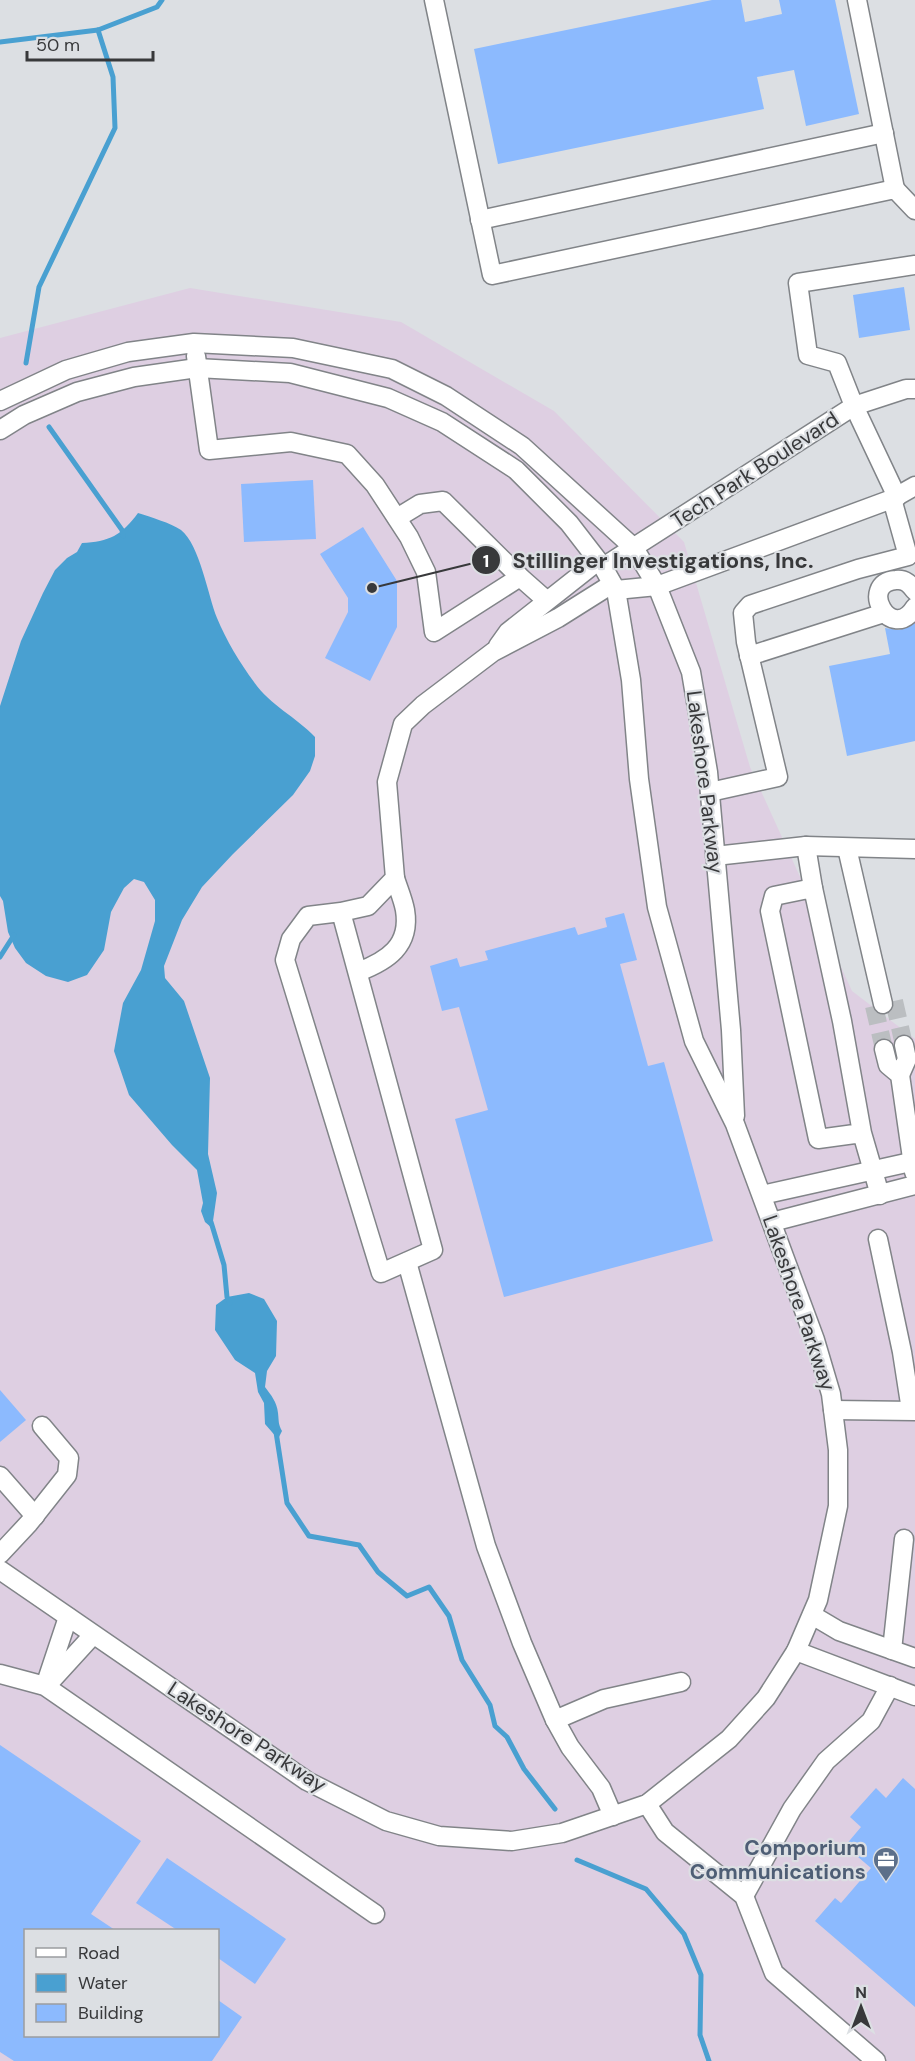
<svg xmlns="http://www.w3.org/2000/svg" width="915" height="2061" font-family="'DM Sans',sans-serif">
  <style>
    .commercial { fill: #decfe2; fill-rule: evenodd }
    .water { fill: #49a0d1 }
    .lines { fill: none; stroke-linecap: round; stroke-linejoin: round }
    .stream { stroke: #49a0d1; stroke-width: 5 }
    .building { fill: #8cbafe }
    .minor-tunnel { stroke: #bbbec1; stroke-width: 18; stroke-dasharray: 18 9; stroke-linecap: butt }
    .minor-casing { stroke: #818488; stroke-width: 21 }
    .minor { stroke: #fff; stroke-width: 18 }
    .labels { text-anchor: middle; stroke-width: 4.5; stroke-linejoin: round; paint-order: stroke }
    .street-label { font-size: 21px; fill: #38393b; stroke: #dcdfe3 }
    .service-label { font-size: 21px; font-weight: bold; fill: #4e5e75; stroke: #dcdfe3; text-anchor: end }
    .leader { fill: none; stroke: #38393b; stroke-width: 2 }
    .callout-dot { fill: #38393b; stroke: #dcdfe3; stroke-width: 2 }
    .mark-label { font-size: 18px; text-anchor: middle; font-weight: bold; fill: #fff }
    .callout-label { font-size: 22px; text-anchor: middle; font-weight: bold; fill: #38393b; stroke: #dcdfe3; stroke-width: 4.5; stroke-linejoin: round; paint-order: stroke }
  </style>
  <rect width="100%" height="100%" fill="#dcdfe3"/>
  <path class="commercial" d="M190 288 401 322 554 411 684 542 750 767 852 991 915 1039V2061H0V338ZM26 1930H218V2036H26Z"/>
  <g class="water">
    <path d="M138 513C150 517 171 523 181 530 200 545 208 596 217 618 226 640 240 663 254 682 270 705 296 717 315 737V756L310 771 293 795 233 854 202 887 182 920 164 966 165 978 184 1001 210 1078 208 1154 217 1193 212 1228 205 1222 201 1211 203 1203 197 1170 172 1145 129 1095 114 1051 123 1003 141 970 155 921V900L144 882 134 879 124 888 111 912 104 950 87 975 68 982 46 976 26 963 15 948 8 932 3 901 0 896V706L21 641 43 593 55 570 67 558 77 552 82 543C109 542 122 535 138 513Z"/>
    <path d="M249 1293 264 1299 277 1321 276 1356 267 1371 265 1387C271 1395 277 1402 278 1413 279 1421 278 1424 282 1431L278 1439 265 1424 264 1403 258 1392 255 1373 235 1360 215 1330 216 1305 227 1297Z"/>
  </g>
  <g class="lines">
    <g class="stream">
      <polyline points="0,42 98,30 157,7 162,0"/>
      <polyline points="26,363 39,287 115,128 113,77 98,30"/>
      <polyline points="49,427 122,530 123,536"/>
      <polyline points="0,957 14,935"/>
      <polyline points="211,1222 224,1265 227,1297 230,1303"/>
      <polyline points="276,1432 287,1503 309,1536 359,1545 378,1572 407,1596 429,1587 449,1616 462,1660 490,1705 495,1726 507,1737 524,1769 555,1809"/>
      <polyline points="577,1860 646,1889 684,1934 701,1975 700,2035 709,2061"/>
    </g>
  </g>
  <g class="building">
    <polygon points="712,0 741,0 745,22 782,14 779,0 835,0 859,114 806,126 794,70 757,77 764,109 498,164 474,49"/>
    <polygon points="904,287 910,330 859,338 853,295"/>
    <polygon points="313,480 316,539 244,542 241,484"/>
    <polygon points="363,527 397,581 397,627 370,681 325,658 348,612 348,598 320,554"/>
    <polygon points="915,623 915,741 847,756 829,666 890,654 885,628 899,630"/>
    <polygon points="624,913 637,960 620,964 648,1066 664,1062 713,1241 504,1297 455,1119 488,1110 459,1007 442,1011 430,966 457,958 460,967 488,960 485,951 575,927 578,935 607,927 605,918"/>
    <polygon points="0,1390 26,1420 0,1442"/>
    <polygon points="0,1745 141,1841 91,1914 115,1930 26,1930 26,2036 218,2036 218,2000 242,2017 212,2061 14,2061 0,2052"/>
    <polygon points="903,1778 915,1789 915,2007 815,1921 835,1898 841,1903 871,1868 845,1846 861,1827 850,1817 876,1788 886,1798"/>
    <polygon points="167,1858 286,1939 255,1984 218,1958 218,1930 177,1930 136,1903"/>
  </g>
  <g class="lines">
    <g class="minor-tunnel">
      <polyline points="894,1001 904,1045"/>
      <polyline points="874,1006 884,1049"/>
    </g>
    <defs>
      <g id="minor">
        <polyline points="434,0 492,275 895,189 915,210"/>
        <polyline points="857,0 895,189"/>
        <polyline points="480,220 884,133"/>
        <polyline points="196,356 209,450 291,442 347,454 375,485 409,537 426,572 434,632 520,577"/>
        <polyline points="0,401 66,370 128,352 194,343 293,348 392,369 446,396 522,446 634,548 657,586 691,672 708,772 731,1030 735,1116"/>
        <polyline points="0,430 24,415 77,392 134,377 197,368 290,373 388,398 442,422 516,470 569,523 603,567 616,590 631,680 639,779 657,907 694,1041 735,1124 815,1340 831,1394 838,1450 838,1506 818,1600 796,1651 766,1698 729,1739 647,1804 562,1833 512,1841 439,1836 386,1821 307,1781 0,1570"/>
        <polyline points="897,497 854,406 837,363 808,355 798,283 915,265"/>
        <polyline points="397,518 420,504 443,501 520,577 546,600"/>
        <polyline points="603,567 854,406 906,389 915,389"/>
        <polyline points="616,590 657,586 892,499 915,486"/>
        <path d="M915 591C910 584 905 579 896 580 857 583 891 645 915 607"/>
        <polyline points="498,646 508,632 598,561"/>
        <polyline points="749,656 884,613"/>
        <polyline points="710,792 778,777 746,642 743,613 750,605 858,569 908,556 892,499"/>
        <polyline points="806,846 813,888"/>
        <polyline points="847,848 883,1004"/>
        <polyline points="715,856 806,846 915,849"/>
        <polyline points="341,912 308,916 291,939 285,960 381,1273 433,1250 341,912 368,906 395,878 387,782 403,724 423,705 493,652 558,618 612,584"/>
        <path d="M358 972C387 961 411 946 405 910 403 899 398 888 395 878"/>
        <polyline points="884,1049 888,1065 900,1075 914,1172"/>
        <polyline points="900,1075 907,1059 904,1045"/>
        <polyline points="862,1133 818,1139 770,911 774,896 813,888 842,1021 862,1133 880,1195"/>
        <polyline points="762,1195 915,1161"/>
        <polyline points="772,1222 915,1185"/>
        <polyline points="878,1239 902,1352 911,1410"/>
        <polyline points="407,1262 486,1546 522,1643 555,1720 570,1747 601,1788 613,1816"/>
        <polyline points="833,1410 915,1411"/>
        <polyline points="0,1476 35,1516"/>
        <polyline points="0,1554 29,1523 67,1475 69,1458 42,1426"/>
        <polyline points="812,1615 839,1631 915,1658"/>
        <polyline points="892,1650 904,1539"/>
        <polyline points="796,1651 915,1696"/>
        <polyline points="0,1674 45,1686 375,1914"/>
        <polyline points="51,1681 93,1635"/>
        <polyline points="45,1686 68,1617"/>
        <polyline points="555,1720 604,1699 681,1682"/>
        <polyline points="647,1804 665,1832 744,1896 774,1973 876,2061"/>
        <polyline points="744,1896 792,1809 826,1761 871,1721 890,1686"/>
      </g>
    </defs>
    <use href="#minor" class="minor-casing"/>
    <use href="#minor" class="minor"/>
  </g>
  <defs>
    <symbol id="office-pin" viewBox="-11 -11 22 30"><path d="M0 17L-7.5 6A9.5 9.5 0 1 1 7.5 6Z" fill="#5c6f8a" stroke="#dcdfe3"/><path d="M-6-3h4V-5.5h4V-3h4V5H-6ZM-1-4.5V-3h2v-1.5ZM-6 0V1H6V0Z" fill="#fff"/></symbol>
  </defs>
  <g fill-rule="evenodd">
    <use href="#office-pin" x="871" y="1845" width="30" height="40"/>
  </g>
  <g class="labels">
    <g class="street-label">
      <text transform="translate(755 470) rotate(-33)" y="7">Tech Park Boulevard</text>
      <text transform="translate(705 782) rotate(83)" y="7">Lakeshore Parkway</text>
      <text transform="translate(799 1303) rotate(71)" y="7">Lakeshore Parkway</text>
      <text transform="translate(247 1737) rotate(33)" y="7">Lakeshore Parkway</text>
    </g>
    <g class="service-label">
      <text x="866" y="1855">Comporium<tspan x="866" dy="24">Communications</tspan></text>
    </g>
  </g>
  <path class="leader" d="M372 588L486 560"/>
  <g class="callout-dot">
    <circle cx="372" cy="588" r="6"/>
    <circle cx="486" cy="560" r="15"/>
  </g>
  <g class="mark-label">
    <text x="486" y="567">1</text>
  </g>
  <g class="callout-label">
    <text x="663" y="568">Stillinger Investigations, Inc.</text>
  </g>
  <rect x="24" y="1929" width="195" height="108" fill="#dcdfe3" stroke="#9a9da0" stroke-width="1.5"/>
  <rect x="36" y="1948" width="30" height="9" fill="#ffffff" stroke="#9a9da0" stroke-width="1.5"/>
  <text x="78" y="1959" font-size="18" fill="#38393b">Road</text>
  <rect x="36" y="1974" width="30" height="18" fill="#49a0d1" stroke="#9a9da0" stroke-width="1.5"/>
  <text x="78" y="1989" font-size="18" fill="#38393b">Water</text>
  <rect x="36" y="2004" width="30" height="18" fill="#8cbafe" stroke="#9a9da0" stroke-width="1.5"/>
  <text x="78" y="2019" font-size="18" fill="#38393b">Building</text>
  <g transform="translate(861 2007)" stroke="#dcdfe3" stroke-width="4.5" paint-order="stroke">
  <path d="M0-4.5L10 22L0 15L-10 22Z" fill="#38393b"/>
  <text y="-9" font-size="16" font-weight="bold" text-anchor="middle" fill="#38393b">N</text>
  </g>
  <path d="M27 51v9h126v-9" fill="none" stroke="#38393b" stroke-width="3"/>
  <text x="36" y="51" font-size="18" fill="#38393b" stroke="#dcdfe3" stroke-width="4.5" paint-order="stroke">50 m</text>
</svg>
